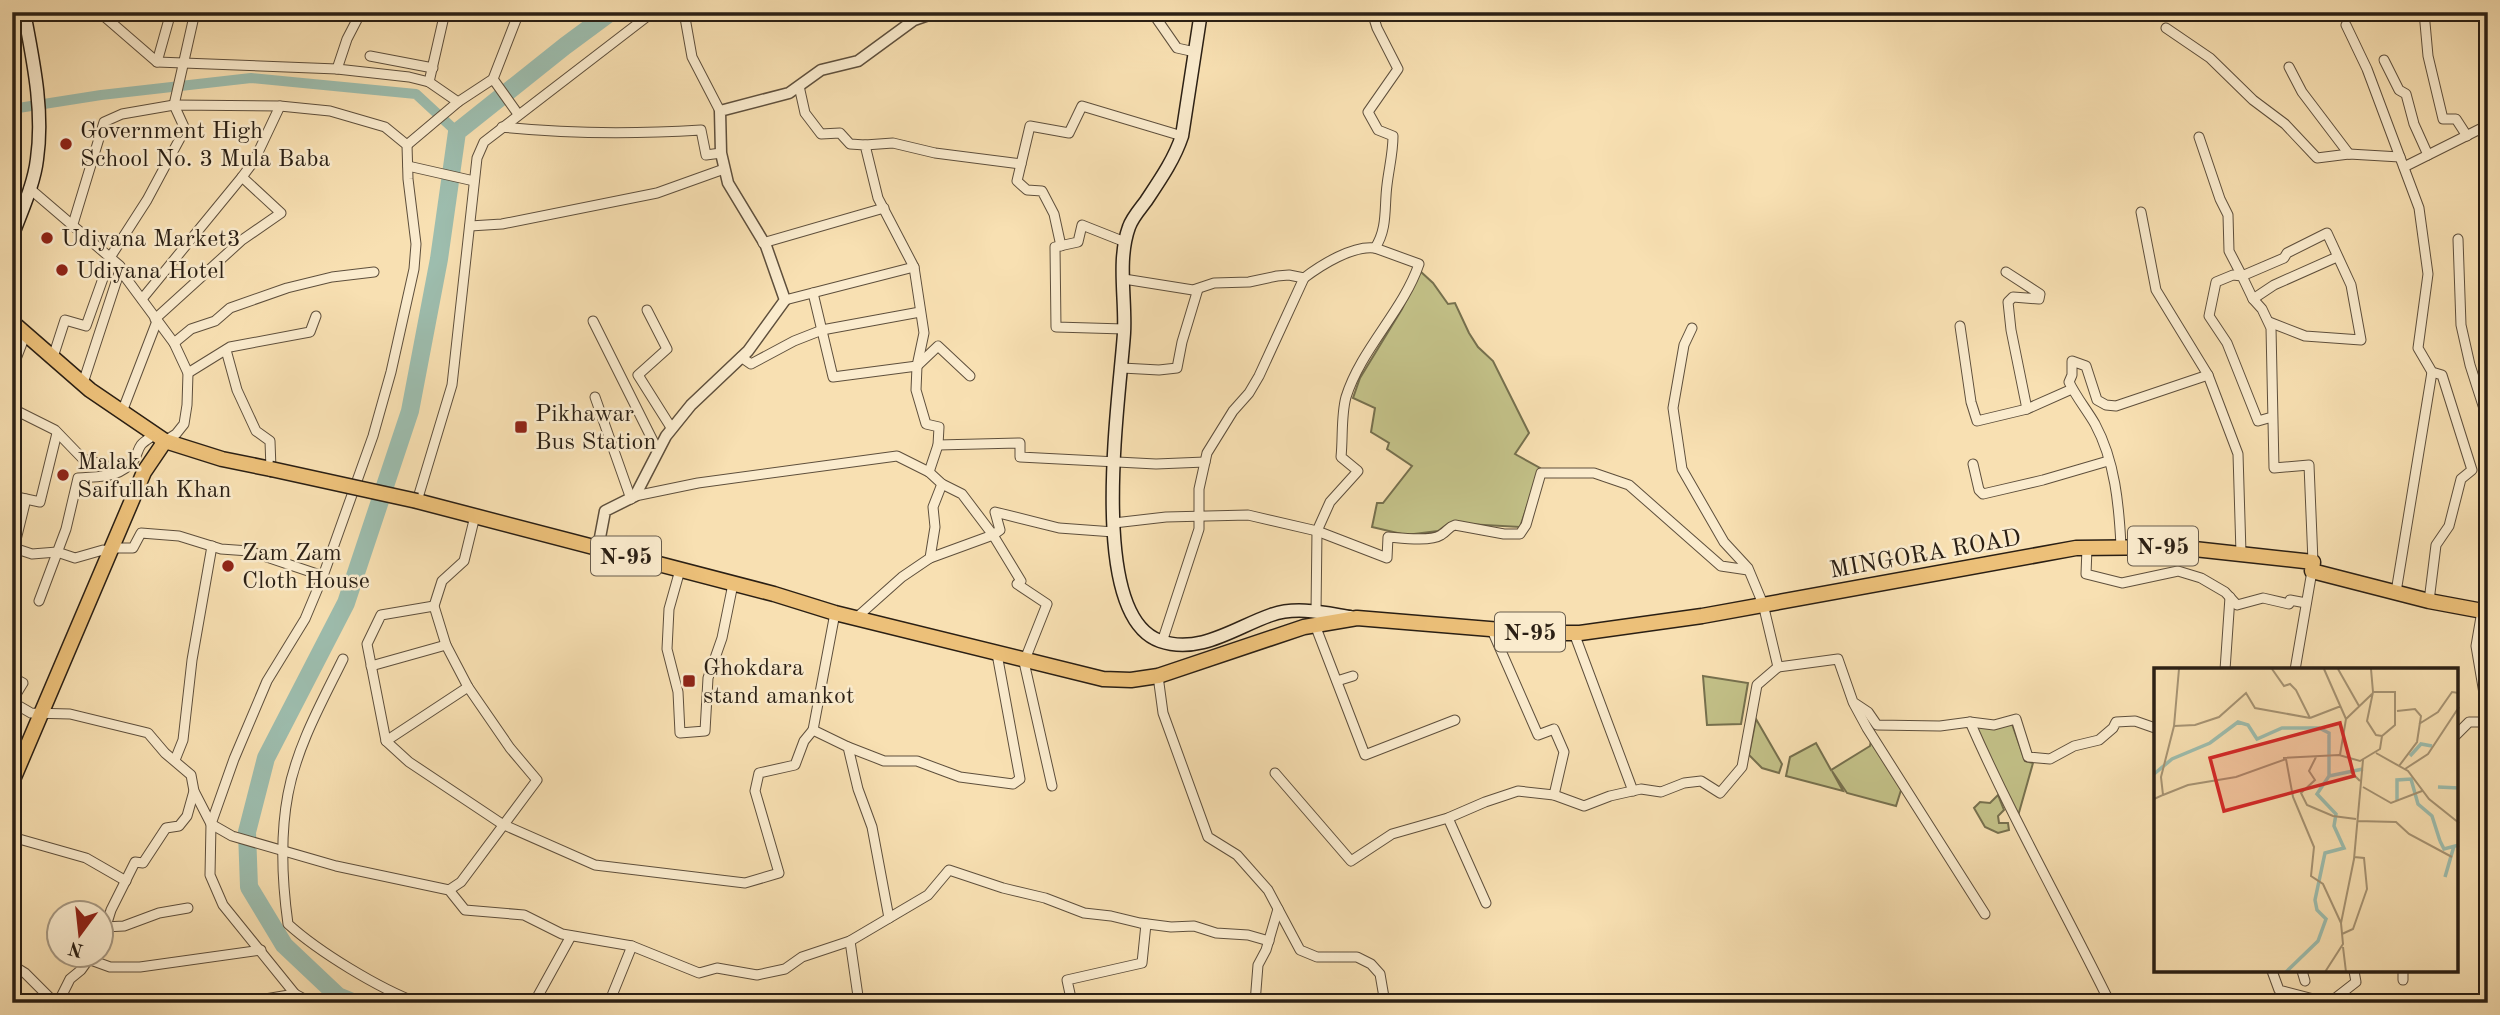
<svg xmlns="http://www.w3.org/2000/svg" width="2500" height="1015" font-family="'Old Standard TT',serif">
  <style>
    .green { fill: #c3c188; stroke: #76704e; stroke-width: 2 }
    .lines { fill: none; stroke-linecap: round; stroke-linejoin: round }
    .canal { stroke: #9dbdae; stroke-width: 10 }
    .river { stroke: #9dbdae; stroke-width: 18 }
    .minor-casing { stroke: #5e4f3c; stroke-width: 11 }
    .tertiary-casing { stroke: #5e4f3c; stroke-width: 13 }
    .secondary-casing { stroke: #2a1f14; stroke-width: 15 }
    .primary-casing { stroke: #2a1f14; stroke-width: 17 }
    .minor { stroke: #faebcd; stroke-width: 9 }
    .tertiary { stroke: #faebcd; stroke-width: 10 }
    .secondary { stroke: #faebcd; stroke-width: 12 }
    .primary { stroke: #ecc079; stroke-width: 14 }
    .primary-bridge-casing { stroke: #2a1f14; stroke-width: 17; stroke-linecap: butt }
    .primary-bridge { stroke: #ecc079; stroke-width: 14 }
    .poi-dot { fill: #8f2418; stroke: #faebcd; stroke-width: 2.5 }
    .labels { text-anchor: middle; stroke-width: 5; stroke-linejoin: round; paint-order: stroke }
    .shield { fill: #faebcd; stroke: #685c4c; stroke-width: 2 }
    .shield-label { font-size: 23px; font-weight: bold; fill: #2a1f14 }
    .poi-label { font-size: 24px; fill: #2a1f14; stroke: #faebcd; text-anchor: start }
    .street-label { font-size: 24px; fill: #2a1f14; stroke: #faebcd }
    .inset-river { fill: none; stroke: #9dbdae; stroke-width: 3.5 }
    .inset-road { fill: none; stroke: #a69373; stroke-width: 2 }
    .view { fill: #d62828; fill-opacity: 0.15; stroke: #d62828; stroke-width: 3.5 }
    .inset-edge { fill: none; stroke: #2a1f14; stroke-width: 3.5 }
  </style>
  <rect width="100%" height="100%" fill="#f8e0b2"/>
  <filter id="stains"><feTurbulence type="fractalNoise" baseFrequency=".00286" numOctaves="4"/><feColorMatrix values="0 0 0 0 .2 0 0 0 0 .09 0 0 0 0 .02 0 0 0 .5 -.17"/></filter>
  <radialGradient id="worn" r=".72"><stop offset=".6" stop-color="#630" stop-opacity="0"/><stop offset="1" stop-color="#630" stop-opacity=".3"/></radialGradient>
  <g class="green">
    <polygon points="1420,271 1433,283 1448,304 1455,303 1469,333 1478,347 1493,361 1529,433 1515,454 1540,468 1520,527 1449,523 1438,531 1406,535 1372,527 1377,503 1383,503 1412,466 1387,449 1389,443 1371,432 1375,408 1353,398 1360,378 1402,309"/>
    <polygon points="1703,676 1748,683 1741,724 1707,725"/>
    <polygon points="1756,719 1782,764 1779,773 1762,768 1749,755"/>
    <polygon points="2012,724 2025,761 2033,763 2018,816 1975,726 1994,729"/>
    <polygon points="1871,741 1902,787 1896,806 1847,793 1832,771 1843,791 1786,776 1790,757 1816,743 1831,770 1870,746"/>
    <polygon points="1998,795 2004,810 1998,816 1999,823 2008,823 2009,830 1998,833 1985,827 1974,808 1980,802 1990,803"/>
  </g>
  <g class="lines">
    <polyline class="canal" points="12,109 101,95 251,78 416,94 457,132"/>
    <polyline class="river" points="355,1003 338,996 284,945 249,887 247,832 266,758 346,603 410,411 439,259 457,132 565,46 611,12"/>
    <defs>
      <g id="minor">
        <polyline points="87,12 105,17 157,62 337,69 409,77 429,82 458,102 493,79 519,12"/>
        <polyline points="684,12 692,57 720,111"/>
        <polyline points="1152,12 1177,48 1195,52"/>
        <polyline points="2424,12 2428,56 2443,119 2456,119 2467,136"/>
        <polyline points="2346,25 2367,69 2419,208 2428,274 2418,348 2432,372 2442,375 2472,470 2461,479 2449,526 2436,545 2429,601"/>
        <polyline points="2166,28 2210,58 2253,100 2285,124 2317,158 2349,154 2400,157"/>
        <polyline points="370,56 433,68"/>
        <polyline points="2384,60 2399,90 2406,94 2414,124 2428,155"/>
        <polyline points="157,62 171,12"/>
        <polyline points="2289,67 2302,92 2349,154"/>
        <polyline points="337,69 347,39 361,12"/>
        <polyline points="493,79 518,114"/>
        <polyline points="429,82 445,12"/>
        <polyline points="799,86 805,113 821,134 840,133 850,144 865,145 878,198 914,267 924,333 917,366 916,390 926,424 939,427 938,445 929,472"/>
        <path d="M502 127C569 134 634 134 701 130L706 155 721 153"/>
        <polyline points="2199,137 2220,199 2228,215 2229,251 2242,276 2284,258 2287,253 2327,233 2351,285 2361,340 2305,336 2269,322"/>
        <polyline points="407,145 458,102"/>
        <polyline points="865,145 893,143 935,153 1021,164"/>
        <polyline points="408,166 474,181"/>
        <polyline points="2404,167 2488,125"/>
        <polyline points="29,188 120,266 120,270 174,343 188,373 187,405 184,424 176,434 165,441"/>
        <polyline points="2141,212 2156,290 2208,375 2238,454 2241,553"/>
        <polyline points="73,224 104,122 122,114 174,105 280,106 330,111 385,127 407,145 408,179 416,244 414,269 391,372 373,436 323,576 305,619 267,681 234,759 211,824 210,875 223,905 295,994 312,1003"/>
        <polyline points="470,226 502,224 657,193 724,169"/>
        <polyline points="2458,239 2461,325 2470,365 2488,421"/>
        <polyline points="763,243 884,208"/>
        <polyline points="1061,246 1054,214 1042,191 1027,190 1017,181 1030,126 1069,133 1082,106 1182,136"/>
        <polyline points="2006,272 2040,294 2039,299 2013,297 2008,302 2011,330 2027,409 2072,389"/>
        <path d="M1124 279 1193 290 1214 283 1249 282 1277 276 1289 275 1304 278C1321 265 1353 245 1375 248 1388 228 1384 207 1387 185 1389 168 1393 153 1393 136L1378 130 1368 112 1398 69 1377 28 1372 12"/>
        <polyline points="813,293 833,377 917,366 938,346 970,376"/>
        <polyline points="142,299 242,177 254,161 280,106"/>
        <polyline points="2253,299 2274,285 2337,257"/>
        <polyline points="785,300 914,267"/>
        <polyline points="647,310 667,349 638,375 672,429"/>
        <polyline points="155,319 242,240 281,213 242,177"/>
        <polyline points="593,321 658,451"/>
        <polyline points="1960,326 1971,402 1977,421 2027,409"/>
        <path d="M1692 328 1684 345 1673 408 1682 469 1724 542 1748 568 1763 604 1778 667 1838 659 1853 702 1868 712 1877 725 1940 726 1970 722C2012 818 2064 909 2110 1003"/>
        <polyline points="1124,329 1056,327 1055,247 1078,242 1082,225 1125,242"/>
        <polyline points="26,333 16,359 13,409 55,430 83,459 105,465 108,475"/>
        <polyline points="174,343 191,329 215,321 230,308 287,288 332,277 374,272"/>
        <polyline points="226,350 237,390 256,431 270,441 271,469"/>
        <polyline points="53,357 65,320 86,326 111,256 147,200 185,129 174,105 195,12"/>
        <polyline points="741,357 751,364 794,341 822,330 920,312"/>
        <polyline points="1122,368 1159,370 1177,368 1182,342 1198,289"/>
        <polyline points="188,373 230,347 310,332 316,316"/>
        <polyline points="83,383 120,270"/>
        <polyline points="595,397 631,499"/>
        <polyline points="122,412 157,321"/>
        <polyline points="2272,417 2258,421 2227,343 2209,316 2216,282 2233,275 2242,276 2253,299 2262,309 2271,328 2274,468 2309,465 2313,562"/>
        <polyline points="938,445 1020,443 1020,457 1156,464 1205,462"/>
        <polyline points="1973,464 1979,490 1983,494 2043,480 2108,461"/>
        <polyline points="12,496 40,502 57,433"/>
        <polyline points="635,496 698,483 897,456 929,472 942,484 962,494 993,535 1021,581 1017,584 1047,604 1024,662 1052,786"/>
        <polyline points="417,501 452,385 477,158 484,142 653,12"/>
        <path d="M1114 523 1166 517 1248 515 1317 531 1387 558 1388 537C1401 538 1430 542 1441 535 1448 531 1448 527 1455 525L1504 534H1520L1526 525 1541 473H1594L1629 485 1721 566 1748 570"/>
        <path d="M2121 546C2119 505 2115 461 2095 424 2087 410 2076 397 2069 382L2072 375V361L2086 366 2097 400 2106 405 2116 406 2208 375"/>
        <polyline points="14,548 26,499"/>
        <polyline points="111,548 133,548 141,533 179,536 221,549 249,551 323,576"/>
        <polyline points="2087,548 2086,574 2122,583 2178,571 2201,578 2225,592 2237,605 2263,598 2289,604 2290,600 2306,603"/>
        <polyline points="12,555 14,548 32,554 57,552 75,558 103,550 109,552"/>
        <polyline points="930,558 993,535 1000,530 995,512 1059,528 1114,532"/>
        <polyline points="680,570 669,609 667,649 678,692 680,733 705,731 708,678 722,638 733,584"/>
        <polyline points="2396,592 2432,372"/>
        <path d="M39 601 66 529 78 478C99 476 119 479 134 460 137 455 138 449 141 445 144 441 150 438 154 435"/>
        <polyline points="434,606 381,615 367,644 386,741 409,762 502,824 595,865 745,883 779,873 755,791 759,773 795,765 804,741 813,730"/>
        <polyline points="2482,611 2476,646 2488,717"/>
        <path d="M1316 612 1317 531 1330 502 1358 471 1341 457C1343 438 1341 415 1346 397 1361 349 1403 311 1419 264L1375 248"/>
        <polyline points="856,618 902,577 930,558 935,527 933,507 942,484"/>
        <polyline points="1315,625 1365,755 1455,720"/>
        <polyline points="1491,628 1538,735 1554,729 1564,752 1554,795"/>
        <polyline points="1574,633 1633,791"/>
        <polyline points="1162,642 1199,529 1199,489 1207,453 1233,411 1249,393 1259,376 1304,278"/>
        <path d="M343 659C322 702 297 746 288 794 280 836 282 881 288 924 319 952 378 988 418 1003"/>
        <polyline points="371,666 446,645"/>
        <polyline points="2225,670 2230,597"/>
        <polyline points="2295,670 2312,571"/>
        <polyline points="1158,676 1163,713 1208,837 1237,855 1268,890 1300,950 1317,957 1357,957 1371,964 1380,974 1385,1003"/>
        <polyline points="12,677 23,683 12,701"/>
        <polyline points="1337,681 1353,676"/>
        <polyline points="12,702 31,713 70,714 148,733 165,753 191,775 194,791 211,824 232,836 336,866 449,890 465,910 524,915 562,934 632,946 699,973 717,968 757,975 785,969 802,957 850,941 889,918 872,827 858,789 848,747 813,730 835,613"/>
        <polyline points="1854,704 1867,728 1985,914"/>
        <polyline points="1970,722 1994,725 2016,719 2028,757 2050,759 2074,746 2099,740 2113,728 2116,722 2135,721 2155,728"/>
        <polyline points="2456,735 2469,722 2488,722"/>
        <polyline points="386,741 468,687"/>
        <polyline points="848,747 884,761 917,761 960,777 1013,784 1020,779 997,654"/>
        <polyline points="175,760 183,740 192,660 212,546"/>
        <polyline points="1275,773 1351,861 1392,834 1448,818 1485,802 1518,791 1554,795 1584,806 1610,796 1641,789 1661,792 1684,783 1701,781 1720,793 1742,767 1757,685 1778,667"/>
        <polyline points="1448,818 1486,903"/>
        <polyline points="12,837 86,858 126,881"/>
        <polyline points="449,890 461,882 537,780 510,748 468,687 446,645 434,606 442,581 464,561 475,516"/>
        <polyline points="889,918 928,895 949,870 1003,888 1045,898 1084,913 1111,916 1140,923 1171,927 1194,926 1216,933 1248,935 1269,941"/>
        <polyline points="105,927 124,926 159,913 188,908"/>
        <polyline points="102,939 111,910 135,862 143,863 166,828 179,826 187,816 194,791"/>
        <polyline points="850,941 859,1003"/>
        <polyline points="88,959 110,967 140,967 261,950"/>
        <polyline points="12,965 25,973 55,1003"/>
        <polyline points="2272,971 2279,990 2329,1003"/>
        <polyline points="2302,971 2305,981"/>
        <polyline points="2403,971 2403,980"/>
        <polyline points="58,1003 70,979 81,970 91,956"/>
        <polyline points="241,1003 295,994"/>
        <polyline points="534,1003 571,936"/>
        <polyline points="609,1003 632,946"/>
        <polyline points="1072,1003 1067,980 1142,963 1146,924"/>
        <polyline points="1255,1003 1258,965 1266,950 1278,909"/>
        <polyline points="2329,1003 2356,982 2354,971"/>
      </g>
      <polyline id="tertiary" points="598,548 605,511 635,496 666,436 691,405 748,351 785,300 766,246 728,183 721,153 720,111 789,93 821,70 858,61 914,20 937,12"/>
      <g id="secondary">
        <path d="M1201 12 1182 136C1174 160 1160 180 1146 201 1140 209 1132 218 1129 227 1117 260 1126 300 1124 333 1120 396 1086 615 1160 641 1200 655 1236 627 1271 615 1296 606 1325 613 1350 617"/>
        <path d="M12 237C21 212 34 185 37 159 44 110 33 60 24 12"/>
      </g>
      <g id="primary">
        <polyline points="12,322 90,390 165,441 222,459 271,469"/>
        <polyline points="417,501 774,594 835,613 1103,679 1131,680 1158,676 1304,627 1357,618 1539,633 1580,633 1702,616 2076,548 2176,547 2313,562 2312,571 2429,601 2488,612"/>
        <polyline points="12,782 144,472 165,441"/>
      </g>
    </defs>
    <use href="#minor" class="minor-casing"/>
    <use href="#tertiary" class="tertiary-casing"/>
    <use href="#secondary" class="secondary-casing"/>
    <use href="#primary" class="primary-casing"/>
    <use href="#minor" class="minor"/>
    <use href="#tertiary" class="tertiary"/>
    <use href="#secondary" class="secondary"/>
    <use href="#primary" class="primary"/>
    <defs>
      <polyline id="primary-bridge" points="271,469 417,501"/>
    </defs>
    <use href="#primary-bridge" class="primary-bridge-casing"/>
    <use href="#primary-bridge" class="primary-bridge"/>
  </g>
  <g class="poi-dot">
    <circle cx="66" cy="144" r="7"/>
    <circle cx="47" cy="238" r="7"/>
    <circle cx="62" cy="270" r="7"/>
    <rect x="514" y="420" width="14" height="14" rx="3.5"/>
    <circle cx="63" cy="475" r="7"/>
    <circle cx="228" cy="566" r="7"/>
    <rect x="682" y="674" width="14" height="14" rx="3.5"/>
  </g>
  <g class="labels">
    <g class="shield">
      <rect x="2128" y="526.5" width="70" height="39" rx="5"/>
      <rect x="591" y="536.5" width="70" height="39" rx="5"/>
      <rect x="1495" y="612.5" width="70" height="39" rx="5"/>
    </g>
    <g class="shield-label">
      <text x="2163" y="554">N-95</text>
      <text x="626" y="564">N-95</text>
      <text x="1530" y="640">N-95</text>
    </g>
    <g class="poi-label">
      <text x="80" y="138">Government High<tspan x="80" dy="28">School No. 3 Mula Baba</tspan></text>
      <text x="61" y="246">Udiyana Market3</text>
      <text x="76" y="278">Udiyana Hotel</text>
      <text x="535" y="421">Pikhawar<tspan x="535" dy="28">Bus Station</tspan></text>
      <text x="77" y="469">Malak<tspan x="77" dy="28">Saifullah Khan</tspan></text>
      <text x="242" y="560">Zam Zam<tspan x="242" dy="28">Cloth House</tspan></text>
      <text x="703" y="675">Ghokdara<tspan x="703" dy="28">stand amankot</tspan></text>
    </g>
    <g class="street-label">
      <text transform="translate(1925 553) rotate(-10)" y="8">MINGORA ROAD</text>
    </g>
  </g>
  <g transform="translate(2154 668)">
    <rect width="304" height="304" fill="#f8e0b2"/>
    <path class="inset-river" d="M256 88 267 76 278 78M0 106 18 91 56 75 84 54 94 57 103 71 128 60H165L175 65V108L163 126 182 146 180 158 190 180 171 185 161 232 163 242 172 251 164 273 132 304M175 108 209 101M284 119 305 120M243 132V112L257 111 264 136 278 148 286 173M286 173 290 181 305 177M291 209 300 178"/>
    <path class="inset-road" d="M118 1 130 18 136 16 142 22 156 50M170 1 192 51 186 87M184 1 205 38M217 1 219 24 213 53 222 67 228 68M219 24H241V57L228 68M243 43 261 41 267 48 263 74 245 98M156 50 187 38M192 51 218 26M265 56 284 44 298 24 305 25M20 58 41 57 65 49 92 25 101 40 156 50M222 85 254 103 275 131 305 155M162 89 155 103 161 112 147 125 153 137 179 148 202 151M129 90 185 87 206 93 226 81 228 68M197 92V104L206 113M251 101 274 86 305 39M209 119 237 135 268 123M9 127 34 117 82 109 132 91 139 129 160 179 157 208 169 216 187 255M0 131 9 127 7 109 20 58 25 1M203 153 242 154 255 166 298 189M188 266 199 261 213 221 210 190 200 189M189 279 192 304M171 304 189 276 187 255 200 191 209 92"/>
    <path class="view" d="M186 55 200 108 70 143 56 90Z"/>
    <rect width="304" height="304" class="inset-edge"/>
  </g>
  <rect width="2500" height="1015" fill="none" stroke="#f8e0b2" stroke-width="42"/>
  <rect x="14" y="14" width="2472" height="987" fill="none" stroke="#2a1f14" stroke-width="3.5"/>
  <rect x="21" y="21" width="2458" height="973" fill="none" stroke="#2a1f14" stroke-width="2"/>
  <g transform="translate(80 934) rotate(195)"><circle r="33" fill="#faebcd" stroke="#a79983" stroke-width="2"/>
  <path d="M0-5L12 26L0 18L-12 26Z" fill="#8f2418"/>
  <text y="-10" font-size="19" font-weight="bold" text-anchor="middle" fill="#2a1f14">N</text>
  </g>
  <rect width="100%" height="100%" filter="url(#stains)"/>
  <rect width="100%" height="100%" fill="url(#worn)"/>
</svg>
